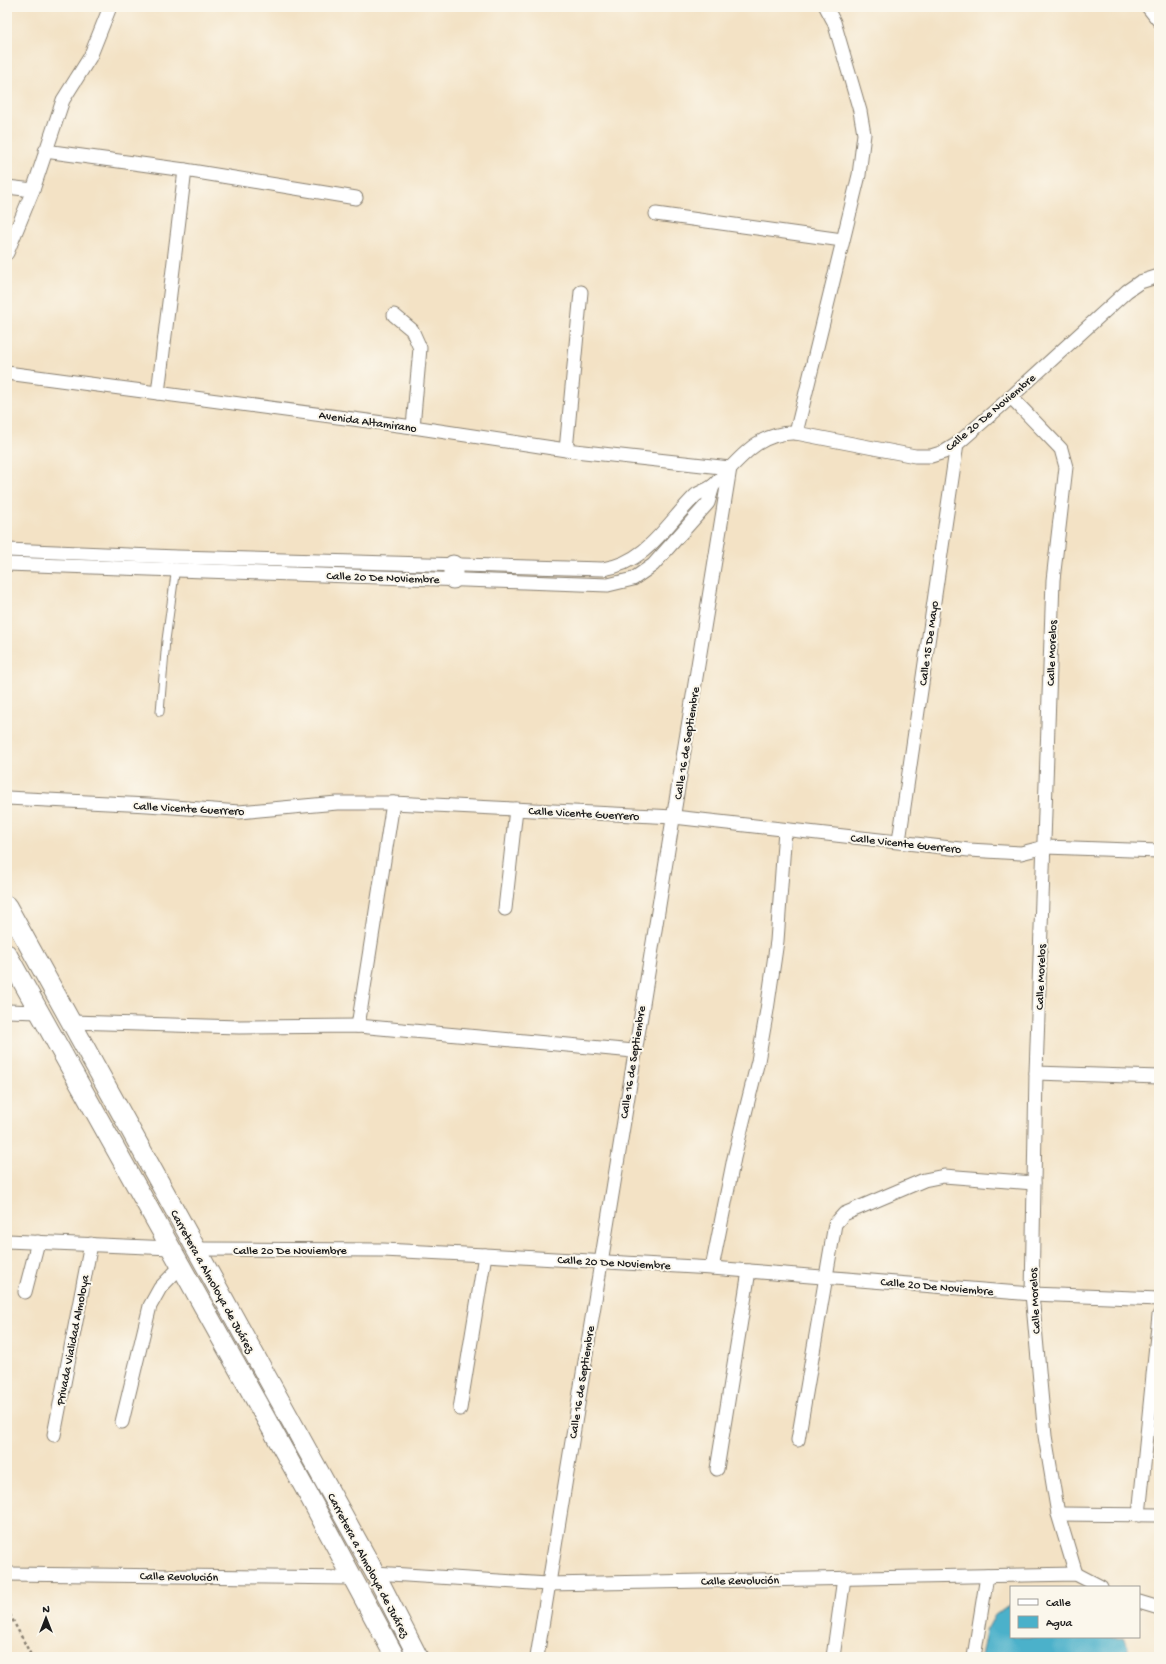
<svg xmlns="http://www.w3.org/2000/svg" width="1166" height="1664" font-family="'Gochi Hand',sans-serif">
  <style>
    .water { fill: #4bb1ca; stroke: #346673 }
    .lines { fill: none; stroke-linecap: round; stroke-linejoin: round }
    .lane-casing { stroke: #887f70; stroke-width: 9 }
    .street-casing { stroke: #887f70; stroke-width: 15 }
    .secondary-casing { stroke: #887f70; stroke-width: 21 }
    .path { stroke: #887f70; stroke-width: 2.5; stroke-dasharray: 3 3; stroke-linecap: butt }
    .lane { stroke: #fff; stroke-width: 7 }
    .street { stroke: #fff; stroke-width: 13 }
    .secondary { stroke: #fff; stroke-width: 19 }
    .labels { text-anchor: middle; stroke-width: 4; stroke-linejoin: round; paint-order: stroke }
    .street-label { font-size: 12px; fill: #1c1c1c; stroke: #fbf7ec }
  </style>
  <rect width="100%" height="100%" fill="#fbf7ec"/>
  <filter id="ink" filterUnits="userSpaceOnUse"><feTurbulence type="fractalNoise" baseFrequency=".025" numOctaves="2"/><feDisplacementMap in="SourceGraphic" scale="8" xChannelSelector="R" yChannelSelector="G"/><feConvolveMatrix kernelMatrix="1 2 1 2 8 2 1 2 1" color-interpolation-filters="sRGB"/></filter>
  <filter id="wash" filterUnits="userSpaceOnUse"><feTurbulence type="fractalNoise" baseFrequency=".012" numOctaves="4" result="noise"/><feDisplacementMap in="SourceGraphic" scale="16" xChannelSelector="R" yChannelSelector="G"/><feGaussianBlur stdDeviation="0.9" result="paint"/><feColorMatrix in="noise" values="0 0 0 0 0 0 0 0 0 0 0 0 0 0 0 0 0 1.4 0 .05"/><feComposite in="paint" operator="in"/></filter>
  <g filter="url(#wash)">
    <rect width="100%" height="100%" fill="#f3e2c5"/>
    <polygon class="water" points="1011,1604 1011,1637 1125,1637 1130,1657 981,1657 986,1631 995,1615"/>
  </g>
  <g filter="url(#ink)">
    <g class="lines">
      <defs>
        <polyline id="lane" points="160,712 166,640 176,567"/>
        <g id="street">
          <polyline points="1148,7 1159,21"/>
          <polyline points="45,151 185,170 356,198"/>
          <polyline points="7,187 33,190"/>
          <polyline points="656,214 842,240"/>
          <polyline points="7,253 33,190 63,100 90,57 110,7"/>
          <polyline points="394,315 412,330 420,348 413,427"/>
          <polyline points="7,373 413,427 566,450 730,468 537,1657"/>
          <polyline points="158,393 185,170"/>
          <polyline points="1011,397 1061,449 1066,467 1053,580 1036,1073 1032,1294 1045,1436 1058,1514 1076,1574"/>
          <polyline points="796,433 859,175 864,134 860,111 834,22 826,7"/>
          <polyline points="566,450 581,292"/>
          <path d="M7 550 177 557 603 569C648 562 666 524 696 495 702 491 710 489 715 484 739 460 758 431 796 433L915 456H931L944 452 957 444 1011 397 1127 291 1140 282 1159 276"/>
          <polyline points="7,564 608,585 633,579 653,565 708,503 713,486"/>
          <polyline points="7,798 148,805 239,812 337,803 393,803 674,817 969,850 1021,853 1045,847 1159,851"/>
          <polyline points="899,841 957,444"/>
          <polyline points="505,909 516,809"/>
          <polyline points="7,1011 39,1012"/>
          <polyline points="72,1022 239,1027 358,1026 634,1051"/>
          <polyline points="358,1026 393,803"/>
          <polyline points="1036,1073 1159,1077"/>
          <polyline points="7,1241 171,1248"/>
          <polyline points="195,1249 383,1250 485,1255 712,1268 1032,1294 1159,1299"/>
          <polyline points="712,1268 734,1158 758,1061 767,1010 777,941 785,830"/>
          <polyline points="25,1292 38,1242"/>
          <polyline points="460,1409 485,1255"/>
          <polyline points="122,1422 150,1306 160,1288 181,1266"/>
          <polyline points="54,1435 91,1244"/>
          <polyline points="798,1440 835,1224 844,1214 924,1180 944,1176 1034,1183"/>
          <polyline points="717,1469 749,1271"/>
          <polyline points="1058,1514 1159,1515"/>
          <polyline points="1139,1515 1159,1315"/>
          <polyline points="375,1573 548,1584 1076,1574 1101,1587"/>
          <polyline points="7,1574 352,1578"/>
          <polyline points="1139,1602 1159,1608"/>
          <polyline points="833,1657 844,1578"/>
          <polyline points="974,1657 987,1576"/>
        </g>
        <g id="secondary">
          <polyline points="453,579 453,565"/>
          <polyline points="7,906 375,1573 418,1657"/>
          <polyline points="7,954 309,1496 395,1657"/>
        </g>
      </defs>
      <use href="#lane" class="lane-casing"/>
      <use href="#street" class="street-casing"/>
      <use href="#secondary" class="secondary-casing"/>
      <polyline class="path" points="7,1609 32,1657"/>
      <use href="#lane" class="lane"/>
      <use href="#street" class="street"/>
      <use href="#secondary" class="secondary"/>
    </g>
  </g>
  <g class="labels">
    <g class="street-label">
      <text transform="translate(990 412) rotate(-40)" y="4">Calle 20 De Noviembre</text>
      <text transform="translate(368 421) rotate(8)" y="4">Avenida Altamirano</text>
      <text transform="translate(383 577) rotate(2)" y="4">Calle 20 De Noviembre</text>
      <text transform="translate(928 643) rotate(-82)" y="4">Calle 15 De Mayo</text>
      <text transform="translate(1051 653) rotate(-88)" y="4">Calle Morelos</text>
      <text transform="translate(686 743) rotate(-81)" y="4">Calle 16 de Septiembre</text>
      <text transform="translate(189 808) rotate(3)" y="4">Calle Vicente Guerrero</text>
      <text transform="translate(584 813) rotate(3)" y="4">Calle Vicente Guerrero</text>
      <text transform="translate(906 843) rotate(6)" y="4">Calle Vicente Guerrero</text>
      <text transform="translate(1040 977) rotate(-88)" y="4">Calle Morelos</text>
      <text transform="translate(632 1062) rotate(-81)" y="4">Calle 16 de Septiembre</text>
      <text x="290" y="1254">Calle 20 De Noviembre</text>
      <text transform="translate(614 1262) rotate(3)" y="4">Calle 20 De Noviembre</text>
      <text transform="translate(213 1281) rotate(61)" y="4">Carretera a Almoloya de Juárez</text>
      <text transform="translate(937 1286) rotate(5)" y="4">Calle 20 De Noviembre</text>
      <text transform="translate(1034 1301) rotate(-93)" y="4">Calle Morelos</text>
      <text transform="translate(72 1340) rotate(-79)" y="4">Privada Vialidad Almoloya</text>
      <text transform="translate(581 1382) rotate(-81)" y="4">Calle 16 de Septiembre</text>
      <text transform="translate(369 1565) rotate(62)" y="4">Carretera a Almoloya de Juárez</text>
      <text transform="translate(179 1576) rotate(1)" y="4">Calle Revolución</text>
      <text transform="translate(740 1580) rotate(-1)" y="4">Calle Revolución</text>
    </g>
  </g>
  <rect width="1166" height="1664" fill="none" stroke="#fbf7ec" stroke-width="24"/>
  <rect x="1010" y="1586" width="130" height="52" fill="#fbf7ec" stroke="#a29f99"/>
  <rect x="1018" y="1599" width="20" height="6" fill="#ffffff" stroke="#a29f99"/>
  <text x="1046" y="1606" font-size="12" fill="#1c1c1c">Calle</text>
  <rect x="1018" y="1616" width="20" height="12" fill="#4bb1ca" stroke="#a29f99"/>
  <text x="1046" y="1626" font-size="12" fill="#1c1c1c">Agua</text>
  <g transform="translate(46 1618)" stroke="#fbf7ec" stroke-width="3" paint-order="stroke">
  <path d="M0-3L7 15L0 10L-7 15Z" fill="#1c1c1c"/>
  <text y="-6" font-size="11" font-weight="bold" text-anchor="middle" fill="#1c1c1c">N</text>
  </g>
</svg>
